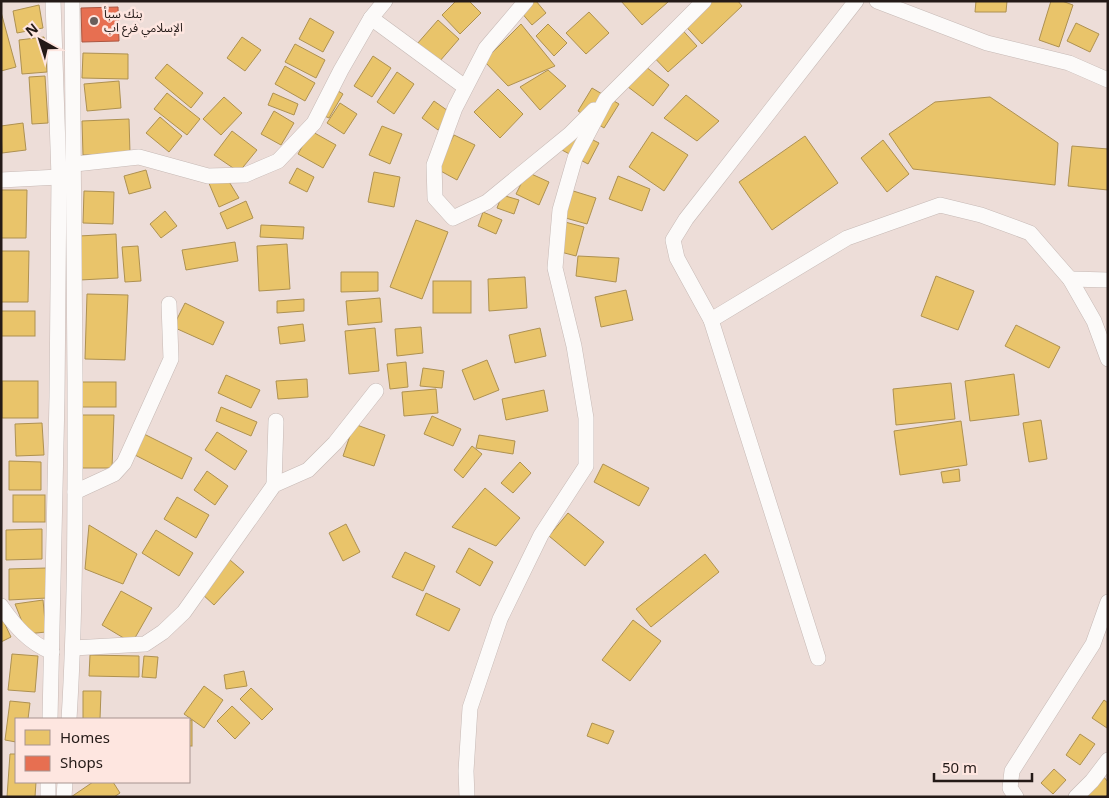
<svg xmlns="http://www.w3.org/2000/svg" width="1109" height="798" font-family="Georgia,'Noto Sans Arabic',serif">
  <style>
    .homes { fill: #e9c46a; stroke: #ae9151 }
    .shops { fill: #e76f51; stroke: #ac5640 }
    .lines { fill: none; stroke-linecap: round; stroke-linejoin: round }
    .minor-casing { stroke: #c6b9b5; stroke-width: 16 }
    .minor { stroke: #fcfaf9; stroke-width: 15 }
    .poi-dot { fill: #6a5e5b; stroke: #fee6e0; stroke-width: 2 }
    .labels { text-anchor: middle; stroke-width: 5; stroke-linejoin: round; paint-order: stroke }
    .poi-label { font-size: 12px; fill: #241a17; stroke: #fee6e0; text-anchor: start }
  </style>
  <rect width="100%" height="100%" fill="#edddd8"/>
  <g class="homes">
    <polygon points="456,1 469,1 481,13 460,34 442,15"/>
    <polygon points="517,1 536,1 546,13 532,25 514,4"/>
    <polygon points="621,1 667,1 668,2 642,25"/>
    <polygon points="701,1 738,1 742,6 702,44 680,20"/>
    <polygon points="976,1 1007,1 1006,12 975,12"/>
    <polygon points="1051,1 1062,1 1073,5 1059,47 1039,40"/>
    <polygon points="39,5 43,28 17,33 13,11"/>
    <polygon points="1,12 16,67 1,71"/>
    <polygon points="589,12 609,33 586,54 566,33"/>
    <polygon points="310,18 334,32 323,52 299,39"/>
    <polygon points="438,20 459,39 439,62 417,44"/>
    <polygon points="676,23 697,46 668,72 647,50"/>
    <polygon points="1076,23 1099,34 1090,52 1067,41"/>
    <polygon points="521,24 555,66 508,86 484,61"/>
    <polygon points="548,24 567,43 554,56 536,36"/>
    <polygon points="44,37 47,72 22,74 19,40"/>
    <polygon points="242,37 261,50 245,71 227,58"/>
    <polygon points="295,44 325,60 316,78 285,62"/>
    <polygon points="83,53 128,54 128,79 82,78"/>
    <polygon points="373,56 391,68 372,97 354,86"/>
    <polygon points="636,59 669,85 653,106 619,80"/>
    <polygon points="167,64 203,93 191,108 155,78"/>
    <polygon points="285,66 315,83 305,101 275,84"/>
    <polygon points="548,70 566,86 540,110 520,87"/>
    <polygon points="397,72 414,84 394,114 377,102"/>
    <polygon points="45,76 48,123 32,124 29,77"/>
    <polygon points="119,81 121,108 87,111 84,84"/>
    <polygon points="592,88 619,104 604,128 578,111"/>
    <polygon points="335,89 343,94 329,118 320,114"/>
    <polygon points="498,89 523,114 500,138 474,112"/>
    <polygon points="167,93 200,119 187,135 154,109"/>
    <polygon points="273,93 298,104 294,115 268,105"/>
    <polygon points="686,95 719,121 697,141 664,118"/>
    <polygon points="224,97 242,113 221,135 203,119"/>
    <polygon points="990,97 1058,143 1055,185 913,169 889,134 935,102"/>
    <polygon points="434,101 451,113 438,130 422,118"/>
    <polygon points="340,103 357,114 344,134 327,123"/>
    <polygon points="274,111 294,123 281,145 261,134"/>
    <polygon points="160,117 182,136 169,152 146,133"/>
    <polygon points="129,119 130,153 83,155 82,121"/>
    <polygon points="23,123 26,150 2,153 1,126"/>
    <polygon points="382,126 402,134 390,164 369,155"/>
    <polygon points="573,130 599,143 588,164 562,150"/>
    <polygon points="232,131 257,150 239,172 214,155"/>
    <polygon points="311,131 336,145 323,168 298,154"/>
    <polygon points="652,132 688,155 664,191 629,167"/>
    <polygon points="454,135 475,145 457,180 437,169"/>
    <polygon points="805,136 838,183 772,230 739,182"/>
    <polygon points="883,140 909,174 887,192 861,158"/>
    <polygon points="1072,146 1108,149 1108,190 1068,186"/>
    <polygon points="297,168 314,177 307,192 289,183"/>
    <polygon points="146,170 151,188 129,194 124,176"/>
    <polygon points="374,172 400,177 394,207 368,202"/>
    <polygon points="527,172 549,182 539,205 516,194"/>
    <polygon points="618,176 650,189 642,211 609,199"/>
    <polygon points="228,180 239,198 219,207 208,181"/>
    <polygon points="1,190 27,190 26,238 1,238"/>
    <polygon points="570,190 596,198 587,224 562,217"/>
    <polygon points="84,191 114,192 113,224 83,223"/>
    <polygon points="502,195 519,200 514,214 497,208"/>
    <polygon points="246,201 253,218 227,229 220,213"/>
    <polygon points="165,211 177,226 161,238 150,224"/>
    <polygon points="483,212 502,220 496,234 478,226"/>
    <polygon points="416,220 448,232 422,299 390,287"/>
    <polygon points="565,222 584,227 576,256 557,251"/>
    <polygon points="261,225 304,227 303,239 260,237"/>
    <polygon points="116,234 118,278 80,280 79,236"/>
    <polygon points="235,242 238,261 186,270 182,250"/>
    <polygon points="287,244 290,289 259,291 257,246"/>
    <polygon points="138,246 141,281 125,282 122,247"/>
    <polygon points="1,251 29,251 28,302 1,302"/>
    <polygon points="578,256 619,258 616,282 576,276"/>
    <polygon points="341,272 378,272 378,291 341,292"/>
    <polygon points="936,276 974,291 958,330 921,316"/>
    <polygon points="525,277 527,308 489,311 488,279"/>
    <rect x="433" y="281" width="38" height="32"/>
    <polygon points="626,290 633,320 601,327 595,297"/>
    <polygon points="87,294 128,295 125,360 85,359"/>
    <polygon points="380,298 382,322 348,325 346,301"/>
    <polygon points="304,299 304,311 277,313 277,301"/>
    <polygon points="185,303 224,322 213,345 173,327"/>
    <rect x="1" y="311" width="34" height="25"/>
    <polygon points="303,324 305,341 280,344 278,327"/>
    <polygon points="1016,325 1060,347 1049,368 1005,346"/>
    <polygon points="421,327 423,353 397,356 395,329"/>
    <polygon points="375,328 379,371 349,374 345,331"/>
    <polygon points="540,328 546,356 515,363 509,335"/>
    <polygon points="487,360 499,390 474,400 462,370"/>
    <polygon points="406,362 408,387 390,389 387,364"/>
    <polygon points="423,368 444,371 442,388 420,386"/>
    <polygon points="1014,374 1019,415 970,421 965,381"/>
    <polygon points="226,375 260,390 251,408 218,393"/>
    <polygon points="307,379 308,397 278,399 276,381"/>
    <rect x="2" y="381" width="36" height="37"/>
    <rect x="81" y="382" width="35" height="25"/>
    <polygon points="951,383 955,419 896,425 893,389"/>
    <polygon points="436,389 438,413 404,416 402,392"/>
    <polygon points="544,390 548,411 506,420 502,399"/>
    <polygon points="221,407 257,422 251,436 216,421"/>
    <polygon points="80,415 114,415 112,468 79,468"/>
    <polygon points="432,416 461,429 453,446 424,434"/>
    <polygon points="1041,420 1047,459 1029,462 1023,423"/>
    <polygon points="961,421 967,465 900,475 894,431"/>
    <polygon points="42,423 44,455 16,456 15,424"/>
    <polygon points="354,424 385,435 374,466 343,456"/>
    <polygon points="217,432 247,451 235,470 205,450"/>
    <polygon points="144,434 192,458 182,479 133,454"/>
    <polygon points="479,435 515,441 513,454 476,448"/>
    <polygon points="472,446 482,454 463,478 454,470"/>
    <polygon points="9,461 41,462 41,490 9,490"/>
    <polygon points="520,462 531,473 513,493 501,483"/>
    <polygon points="603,464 649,488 639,506 594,482"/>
    <polygon points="959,469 960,481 943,483 941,472"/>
    <polygon points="207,471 228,486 215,505 194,490"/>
    <polygon points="485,488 520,518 496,546 452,527"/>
    <rect x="13" y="495" width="32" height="27"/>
    <polygon points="177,497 209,515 196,538 164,519"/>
    <polygon points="568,513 604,542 585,566 549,536"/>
    <polygon points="346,524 360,552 343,561 329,533"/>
    <polygon points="89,525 137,554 123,584 85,569"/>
    <polygon points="42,529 42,559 6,560 6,530"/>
    <polygon points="156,530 193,553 179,576 142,553"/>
    <polygon points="469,548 493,562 480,586 456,572"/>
    <polygon points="405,552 435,566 423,591 392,577"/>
    <polygon points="705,554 719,572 651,627 636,609"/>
    <polygon points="230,560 244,572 214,605 201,593"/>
    <polygon points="47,568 47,598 9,600 9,569"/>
    <polygon points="121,591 152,608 132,643 102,625"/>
    <polygon points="426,593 460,609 449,631 416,615"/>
    <polygon points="43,600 46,632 27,634 15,604"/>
    <polygon points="1,616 11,637 1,642"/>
    <polygon points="633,620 661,641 630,681 602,660"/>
    <polygon points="12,654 38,656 35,692 8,690"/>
    <polygon points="90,655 139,656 139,677 89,676"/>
    <polygon points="144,656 158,657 156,678 142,677"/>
    <polygon points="244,671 247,686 226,689 224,675"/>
    <polygon points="204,686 223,700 204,728 184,714"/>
    <polygon points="251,688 273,709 262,720 240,699"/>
    <polygon points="83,691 101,691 100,719 83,719"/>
    <polygon points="1104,700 1108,703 1107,728 1092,718"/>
    <polygon points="10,701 30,703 28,719 16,719 16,742 5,740"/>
    <polygon points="232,706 250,723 235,739 217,721"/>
    <rect x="189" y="720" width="3" height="26"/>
    <polygon points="592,723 614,731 608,744 587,736"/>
    <polygon points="1080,734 1095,744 1080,765 1066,755"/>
    <polygon points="10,754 16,754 16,782 36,782 35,797 7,797"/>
    <polygon points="1054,769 1066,780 1053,794 1041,783"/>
    <polygon points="1103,776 1108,782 1108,794 1105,797 1089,797 1084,790"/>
    <polygon points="93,782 113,782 120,793 114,797 71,797"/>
  </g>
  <polygon class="shops" points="118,7 119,41 82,42 81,8"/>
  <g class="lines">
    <defs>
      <g id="minor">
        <polyline points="526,1 486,48 455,108 434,165 435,198 453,218 487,202 570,134 594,110"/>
        <polyline points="877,1 987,43 1069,63 1108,80"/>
        <polyline points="371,18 465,87"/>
        <polyline points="75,164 139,157 208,176 245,175 278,161 314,123 341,70 371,18 385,1"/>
        <polyline points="1,180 59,177"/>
        <polyline points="1070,279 1108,280"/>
        <polyline points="711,320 847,238 940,205 981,215 1030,233 1070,279 1094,321 1108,359"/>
        <polyline points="274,485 276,421"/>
        <polyline points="75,492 114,474 124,463 171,359 169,304"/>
        <path d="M1 606C15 626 29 643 52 652"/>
        <polyline points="73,648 145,644 163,632 184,612 274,485 308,470 335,443 376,391"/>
        <polyline points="818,658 711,320 677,258 673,240 686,219 856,1"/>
        <polyline points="50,719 57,397 59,177 53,1"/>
        <path d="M69 719C76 606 75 493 75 379 75 253 74 127 72 1"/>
        <polyline points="48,797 48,782"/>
        <polyline points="64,797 65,782"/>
        <polyline points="467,797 466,771 470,708 500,619 541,535 586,466 586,418 574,346 555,268 560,210 575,158 606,99 704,1"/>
        <polyline points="1016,797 1010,788 1012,771 1093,644 1108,602"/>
        <polyline points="1076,797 1092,781 1108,760"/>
      </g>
    </defs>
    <use href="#minor" class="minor-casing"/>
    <use href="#minor" class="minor"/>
  </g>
  <circle class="poi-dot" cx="94" cy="21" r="5"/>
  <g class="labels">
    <g class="poi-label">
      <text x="104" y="18">بنك سبأ<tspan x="104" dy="14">الإسلامي فرع اب</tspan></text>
    </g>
  </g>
  <rect width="1109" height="798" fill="none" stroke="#241a17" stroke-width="5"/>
  <rect x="15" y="718" width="175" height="65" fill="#fee6e0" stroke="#a79490"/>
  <rect x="25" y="730" width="25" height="15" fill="#e9c46a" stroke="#a79490"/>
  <text x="60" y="743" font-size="15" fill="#241a17">Homes</text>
  <rect x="25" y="756" width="25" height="15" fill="#e76f51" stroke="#a79490"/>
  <text x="60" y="768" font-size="15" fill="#241a17">Shops</text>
  <g transform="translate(40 40) rotate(321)" stroke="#fee6e0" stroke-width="4" paint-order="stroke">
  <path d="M0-4L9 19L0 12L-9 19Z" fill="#241a17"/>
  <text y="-8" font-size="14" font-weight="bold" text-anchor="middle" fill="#241a17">N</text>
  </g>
  <path d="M934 773v8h98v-8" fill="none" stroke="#241a17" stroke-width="2.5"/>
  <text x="942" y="773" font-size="15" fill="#241a17" stroke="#fee6e0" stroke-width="4" paint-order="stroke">50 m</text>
</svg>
